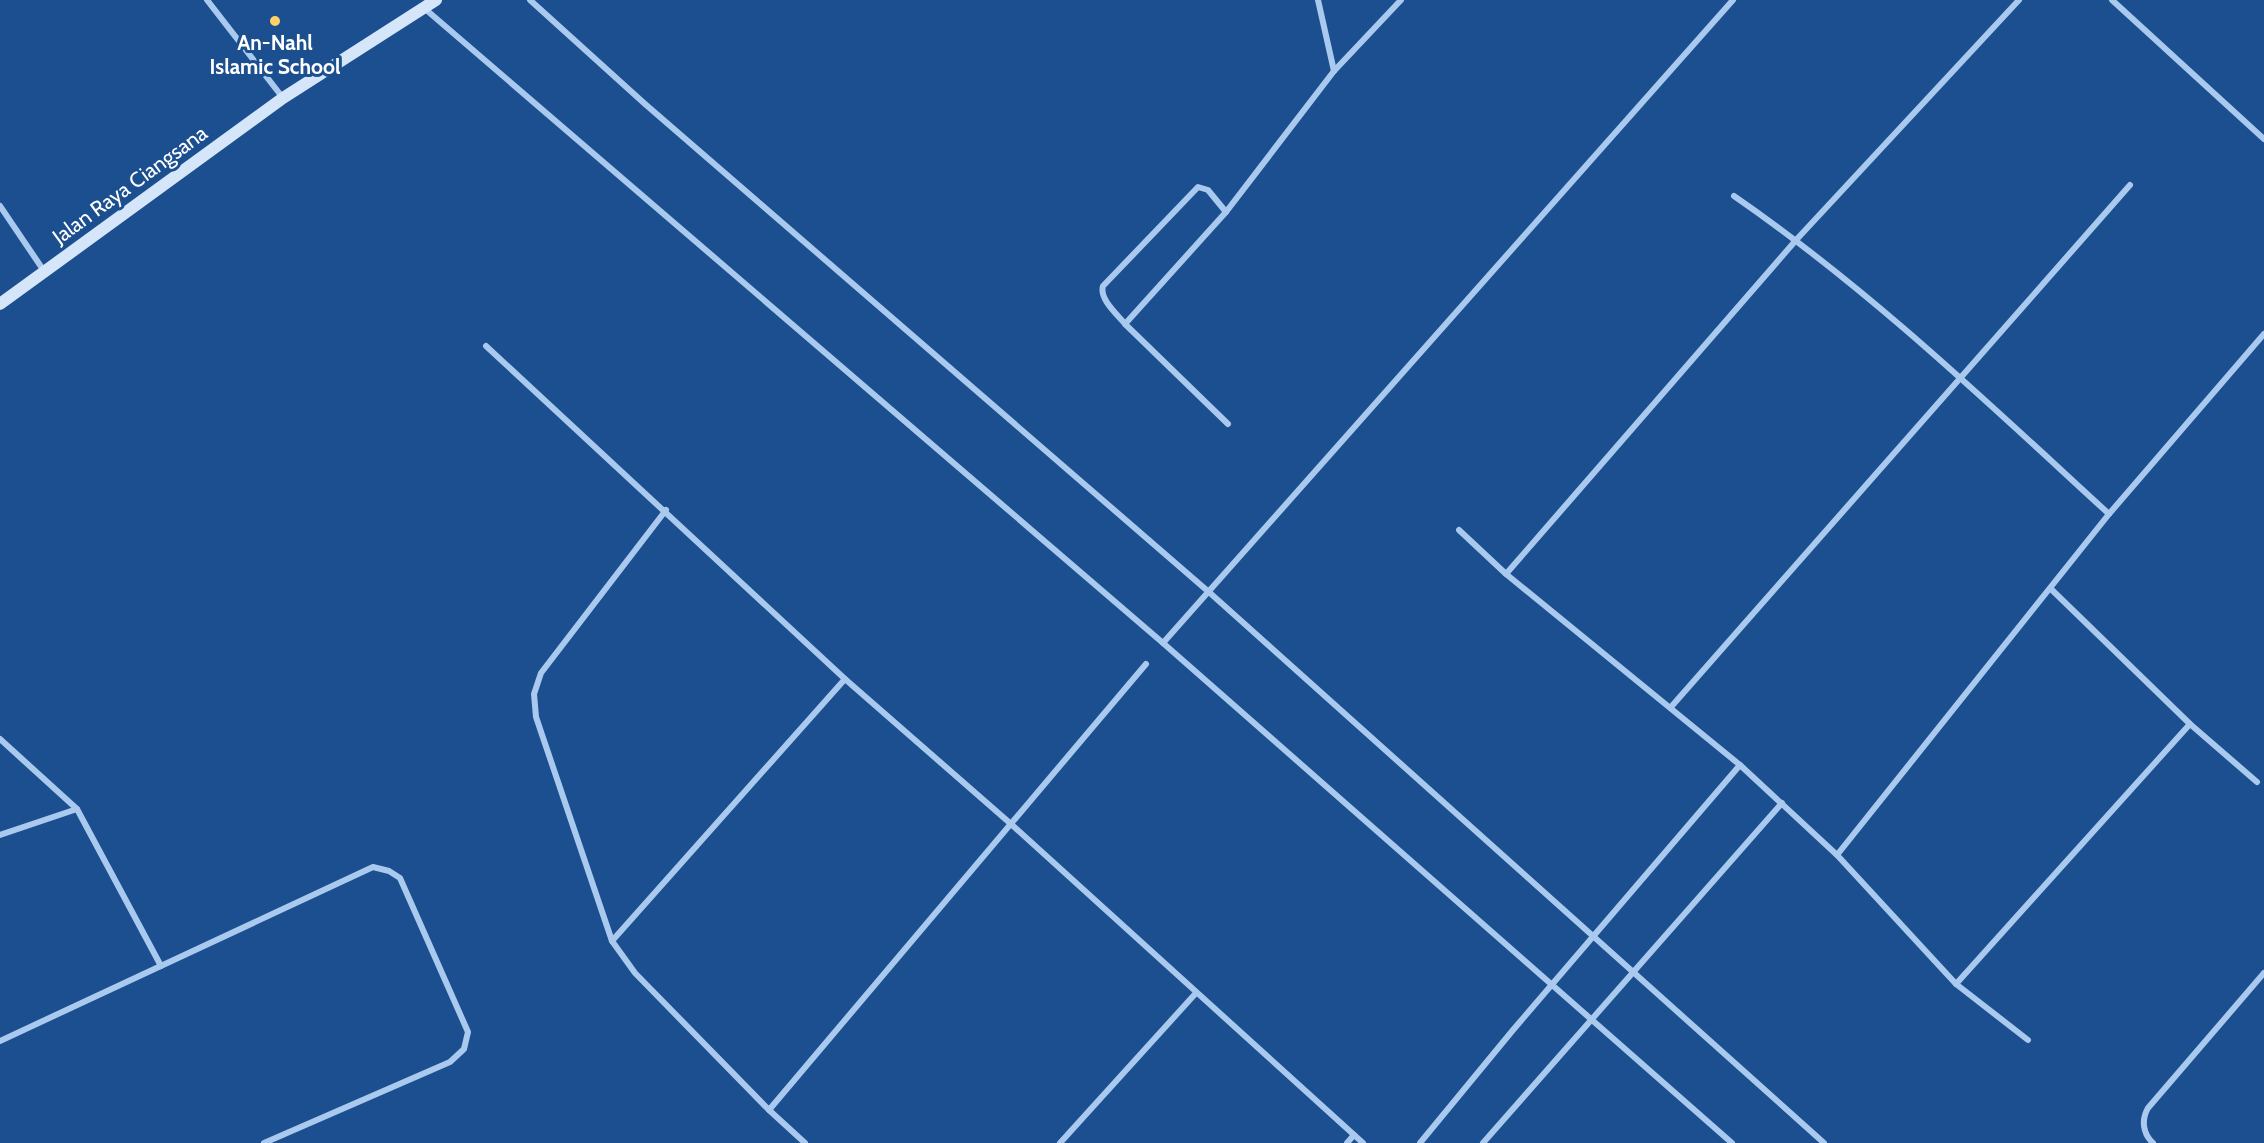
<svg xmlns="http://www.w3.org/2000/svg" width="2264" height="1143" font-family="Cabin,sans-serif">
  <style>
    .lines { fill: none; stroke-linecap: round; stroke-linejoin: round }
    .street { stroke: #a9c9ee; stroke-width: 6 }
    .secondary { stroke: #d6e6fa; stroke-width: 12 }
    .poi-dot { fill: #ffd166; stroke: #1b4f8f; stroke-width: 2 }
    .labels { text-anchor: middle; stroke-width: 6; stroke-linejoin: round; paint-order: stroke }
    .poi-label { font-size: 21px; font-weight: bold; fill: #fff; stroke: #1b4f8f }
    .street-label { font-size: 21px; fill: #fff; stroke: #1b4f8f }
  </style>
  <rect width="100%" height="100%" fill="#1b4f8f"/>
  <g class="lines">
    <g class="street">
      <polyline points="207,0 283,98"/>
      <polyline points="530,0 645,104 1210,593 1824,1143"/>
      <polyline points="1318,0 1334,71"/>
      <polyline points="2112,0 2264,139"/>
      <polyline points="424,8 1163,643 1732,1143"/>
      <path d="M1734 196C1869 289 1988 403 2109 514"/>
      <polyline points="0,206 44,271"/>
      <path d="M1125 324C1117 314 1099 299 1103 286L1198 187 1208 190 1226 212"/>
      <polyline points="486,346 845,679 1011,824 1363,1143"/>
      <polyline points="1228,424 1125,324 1226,212 1334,71 1401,0"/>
      <polyline points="666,510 541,673 534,694 536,717 612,941 635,973 769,1110 805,1143"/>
      <polyline points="1459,530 1506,574 1740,765 1837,855 1956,984 2028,1040"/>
      <polyline points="1506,574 1797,239 2019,0"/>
      <polyline points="2051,589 2190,724 2257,782"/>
      <polyline points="1163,643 1733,0"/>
      <polyline points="1671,707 2130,185"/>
      <polyline points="0,739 77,809"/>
      <polyline points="0,835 77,809 161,966"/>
      <polyline points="1837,855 2109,514 2264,334"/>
      <polyline points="612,941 845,679"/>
      <polyline points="1956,984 2190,724"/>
      <polyline points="0,1041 373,867 389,871 400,878 468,1032 464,1049 450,1062 264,1143"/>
      <polyline points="769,1110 1146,664"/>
      <polyline points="1060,1143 1196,993"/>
      <polyline points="1347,1143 1354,1135"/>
      <polyline points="1420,1143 1513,1030 1740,765"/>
      <polyline points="1483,1143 1782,803"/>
      <path d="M2153 1143C2143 1134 2141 1120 2148 1108L2264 973"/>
    </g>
    <polyline class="secondary" points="0,304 283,98 436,0"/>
  </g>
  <circle class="poi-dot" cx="275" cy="21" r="6"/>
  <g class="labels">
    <g class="poi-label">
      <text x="275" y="50">An-Nahl<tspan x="275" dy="24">Islamic School</tspan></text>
    </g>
    <g class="street-label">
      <text transform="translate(130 185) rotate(-36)" y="7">Jalan Raya Ciangsana</text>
    </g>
  </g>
</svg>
